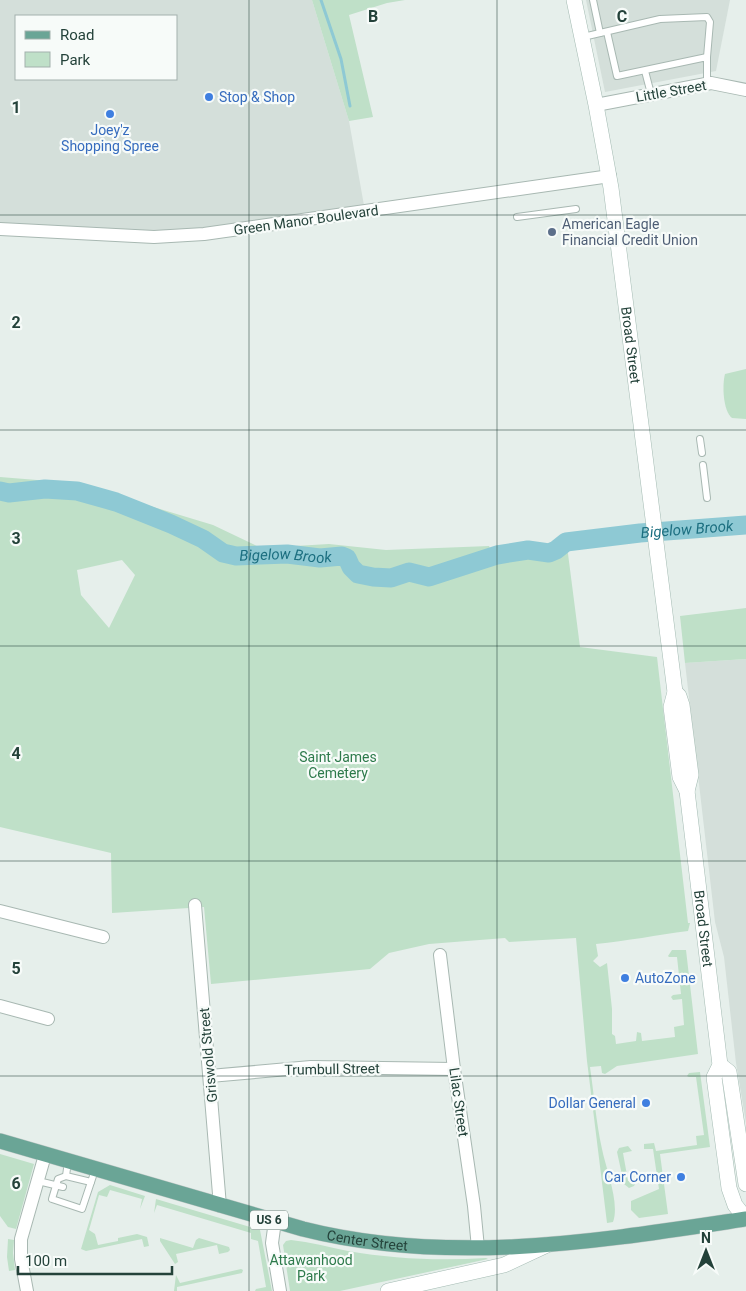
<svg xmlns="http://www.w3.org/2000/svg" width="746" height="1291" font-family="Roboto,sans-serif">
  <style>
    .built { fill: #d4dfda; fill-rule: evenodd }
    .green { fill: #bfe0c8; fill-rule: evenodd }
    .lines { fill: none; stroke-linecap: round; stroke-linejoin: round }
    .stream { stroke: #8ec9d4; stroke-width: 3 }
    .river { stroke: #8ec9d4; stroke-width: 19 }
    .lane-casing { stroke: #a8b8b2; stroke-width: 8 }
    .street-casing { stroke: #a8b8b2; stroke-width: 14 }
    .secondary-casing { stroke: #a4bbb3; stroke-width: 16 }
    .primary-casing { stroke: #c2cac8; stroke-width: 16 }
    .lane { stroke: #fff; stroke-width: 6 }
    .street { stroke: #fff; stroke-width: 12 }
    .secondary { stroke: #fff; stroke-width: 15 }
    .primary { stroke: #6aa596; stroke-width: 15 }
    .grid { fill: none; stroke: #24423a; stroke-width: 1; stroke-opacity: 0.55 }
    .shop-dot { fill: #3f7fe0; stroke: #f7fbf9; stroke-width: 2 }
    .service-dot { fill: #5c6f8a; stroke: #f7fbf9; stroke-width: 2 }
    .labels { text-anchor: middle; stroke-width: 4.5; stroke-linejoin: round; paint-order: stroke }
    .shield { fill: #f7fbf9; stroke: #637a73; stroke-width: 1 }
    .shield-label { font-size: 12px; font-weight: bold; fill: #24423a }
    .street-label { font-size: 14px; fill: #24423a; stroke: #f7fbf9 }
    .shop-label { font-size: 14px; fill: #366cbe; stroke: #f7fbf9; text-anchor: start }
    .service-label { font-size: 14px; fill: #4e5e75; stroke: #f7fbf9; text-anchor: start }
    .park-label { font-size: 14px; fill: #2d7a4b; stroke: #f7fbf9 }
    .water-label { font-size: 15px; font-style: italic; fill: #1c6f80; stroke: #f7fbf9 }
    .grid-label { font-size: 16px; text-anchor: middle; font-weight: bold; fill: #24423a; stroke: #f7fbf9; stroke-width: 4.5; stroke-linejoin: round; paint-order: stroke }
  </style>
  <rect width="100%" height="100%" fill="#e6efeb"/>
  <g class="built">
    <path d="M0 0H312L349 121 365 211 204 234 0 229ZM16 16H176V79H16Z"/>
    <polygon points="586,0 730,0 716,71 605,92"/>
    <polygon points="746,659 746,1123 736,1063 724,957 715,922 685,663"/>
  </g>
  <g class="green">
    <polygon points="312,0 405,0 387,3 349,15 373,117 349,121"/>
    <path d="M746 369V419L732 418C723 411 722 385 725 374Z"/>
    <path d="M0 477 74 483 213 525 261 548 329 544 386 550 489 546 493 555 567 546 580 647 657 657 688 923H690L688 931C657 935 627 941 596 944L598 956 593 961 600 967 607 963 612 1009V1034L615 1036 616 1044 636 1041 637 1032 641 1033 642 1041 675 1037 674 1027 684 1025 682 999 673 1000 671 997 673 995 681 994 677 957H669L668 956 672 950H686L698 1054 617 1066 605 1074 602 1073 601 1066 590 1067C594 1094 596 1122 602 1149 606 1169 620 1203 613 1222L607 1223 587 1061 576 938 509 942 505 938 429 944 389 953 370 969 211 984 204 907 112 913 111 853 0 827ZM122 560 135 575 109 628 81 595 77 570Z"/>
    <path d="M746 516V532C737 533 690 541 685 537 683 536 681 529 679 527L680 522Z"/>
    <polygon points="746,608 746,659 685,663 680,616"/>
    <polygon points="700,1072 710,1147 660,1154 668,1214 639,1218 631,1210 631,1201 659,1189 653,1149 644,1149 644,1144 654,1143 656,1151 697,1145 696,1136 704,1135 696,1077 689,1077 687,1076 689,1073"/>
    <polygon points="628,1146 632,1151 623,1153 628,1181 635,1181 636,1182 634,1186 629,1188 624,1184 617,1152 619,1148"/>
    <polygon points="0,1154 34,1164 16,1229 8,1227 0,1216"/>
    <polygon points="110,1185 145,1196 140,1209 142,1199 110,1190 107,1197 99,1195 89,1230 95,1234 98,1245 118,1241 118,1238 137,1234 147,1237 149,1246 144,1247 142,1239 86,1251 81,1249 98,1192"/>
    <polygon points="156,1199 260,1230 272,1291 255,1291 256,1289 266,1287 258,1241 251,1239 251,1233 157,1205 154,1213"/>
    <polygon points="160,1238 193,1248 196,1240 199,1238 229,1247 230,1250 228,1252 219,1254 217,1245 176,1254 178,1262 175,1264 160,1241"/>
    <polygon points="8,1239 14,1240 13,1253 15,1270 9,1271 7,1257"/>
    <path d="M291 1240C310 1242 329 1247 348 1251 393 1259 440 1261 486 1258L488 1259 340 1291H290L283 1245 286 1241Z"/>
    <polygon points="241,1269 243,1270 242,1273 177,1287 177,1291 174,1291 176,1275 180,1283"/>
  </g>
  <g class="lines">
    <polyline class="stream" points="321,0 341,59 350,106"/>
    <path class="river" id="s1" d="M0 491 9 493 45 489 77 491 116 502 171 524 203 539 223 553 236 556 287 554 320 558 342 556 347 558 351 567 358 574 373 577 391 578 409 572 429 577 497 555 528 550 549 553 556 550 566 542 640 533 746 525"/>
    <defs>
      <g id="lane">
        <polyline points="593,0 600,33"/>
        <polyline points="607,32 617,76 707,57 707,84"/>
        <polyline points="583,37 660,19 707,17 710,22 707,57"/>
        <polyline points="645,71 651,94"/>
        <polyline points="517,217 576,209"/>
        <polyline points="700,439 702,453"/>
        <polyline points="703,465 707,498"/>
        <polyline points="68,1161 66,1176 91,1182 95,1170"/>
        <polyline points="66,1176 58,1179 52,1199 82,1209 91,1182"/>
        <polyline points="38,1181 63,1187"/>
      </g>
      <g id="street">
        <polyline points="596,105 711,83 746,90"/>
        <polyline points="0,229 154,237 204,234 610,176"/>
        <polyline points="195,905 220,1206"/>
        <polyline points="0,911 103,937"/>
        <polyline points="440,955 454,1069 474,1206 478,1248"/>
        <polyline points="0,1006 48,1019"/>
        <polyline points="210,1076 311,1067 454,1069"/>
        <polyline points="275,1221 272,1243 280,1291"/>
        <polyline points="27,1291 21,1259 21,1239 45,1155"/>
      </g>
      <g id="secondary">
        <path id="s2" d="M574 0 596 105 611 188 675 692 671 707 680 777 687 791 720 1065 714 1077 729 1188 735 1205 746 1219"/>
        <polyline points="675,692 679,696 682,705 691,775 687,791"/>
        <polyline points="720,1065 729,1072 746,1184"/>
        <polyline points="388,1291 504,1265 547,1245"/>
      </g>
      <g id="primary">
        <path id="s3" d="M0 1141 303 1229C450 1266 599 1241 746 1219"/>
      </g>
    </defs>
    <use href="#lane" class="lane-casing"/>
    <use href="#street" class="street-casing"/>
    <use href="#secondary" class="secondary-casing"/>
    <use href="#primary" class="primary-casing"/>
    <use href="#lane" class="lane"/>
    <use href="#street" class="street"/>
    <use href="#secondary" class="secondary"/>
    <use href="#primary" class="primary"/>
  </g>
  <path class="grid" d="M249 0V1291M497 0V1291M0 215H746M0 430H746M0 646H746M0 861H746M0 1076H746"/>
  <g class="shop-dot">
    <circle cx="209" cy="97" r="5"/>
    <circle cx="110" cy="114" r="5"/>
    <circle cx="625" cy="978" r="5"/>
    <circle cx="646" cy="1103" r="5"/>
    <circle cx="681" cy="1177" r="5"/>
  </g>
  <circle class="service-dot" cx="552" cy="232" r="5"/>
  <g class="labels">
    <rect class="shield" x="250" y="1210.5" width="38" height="19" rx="4"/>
    <g class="shield-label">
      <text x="269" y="1224">US 6</text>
    </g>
    <g class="street-label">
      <text transform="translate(671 91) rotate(-10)" y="5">Little Street</text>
      <text transform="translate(306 220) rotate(-8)" y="5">Green Manor Boulevard</text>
      <text dy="5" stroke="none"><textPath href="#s2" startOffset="350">Broad Street</textPath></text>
      <text dy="5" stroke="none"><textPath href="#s2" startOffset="940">Broad Street</textPath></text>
      <text transform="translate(208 1055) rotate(-95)" y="5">Griswold Street</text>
      <text transform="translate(332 1069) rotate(-1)" y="5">Trumbull Street</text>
      <text transform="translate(459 1102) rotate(82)" y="5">Lilac Street</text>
      <text dy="5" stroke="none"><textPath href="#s3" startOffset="381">Center Street</textPath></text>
    </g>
    <g class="shop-label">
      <text x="219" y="102">Stop &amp; Shop</text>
      <text x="110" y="135" text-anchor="middle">Joey'z<tspan x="110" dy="16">Shopping Spree</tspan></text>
      <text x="635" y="983">AutoZone</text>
      <text x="636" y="1108" text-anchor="end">Dollar General</text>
      <text x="671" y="1182" text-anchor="end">Car Corner</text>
    </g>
    <g class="service-label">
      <text x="562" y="229">American Eagle<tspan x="562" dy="16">Financial Credit Union</tspan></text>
    </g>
    <g class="park-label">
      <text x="338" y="762">Saint James<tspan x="338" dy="16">Cemetery</tspan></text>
      <text x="311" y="1265">Attawanhood<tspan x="311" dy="16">Park</tspan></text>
    </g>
    <g class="water-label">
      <text dy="5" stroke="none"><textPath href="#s1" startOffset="721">Bigelow Brook</textPath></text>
      <text dy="5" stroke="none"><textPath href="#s1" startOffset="300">Bigelow Brook</textPath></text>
    </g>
  </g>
  <g class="grid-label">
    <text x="373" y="22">B</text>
    <text x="622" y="22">C</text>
    <text x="16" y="113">1</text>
    <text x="16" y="328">2</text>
    <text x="16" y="544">3</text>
    <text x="16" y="759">4</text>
    <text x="16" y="974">5</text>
    <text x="16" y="1189">6</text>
  </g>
  <rect x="15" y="15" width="162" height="65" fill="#f7fbf9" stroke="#a3b1ad"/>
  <rect x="25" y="31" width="25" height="8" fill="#6aa596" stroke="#a3b1ad"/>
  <text x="60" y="40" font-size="15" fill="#24423a">Road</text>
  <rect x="25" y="52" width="25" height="15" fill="#bfe0c8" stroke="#a3b1ad"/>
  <text x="60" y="65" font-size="15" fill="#24423a">Park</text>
  <g transform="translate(706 1251)" stroke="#f7fbf9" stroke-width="4" paint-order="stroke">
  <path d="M0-4L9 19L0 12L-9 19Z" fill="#24423a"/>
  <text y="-8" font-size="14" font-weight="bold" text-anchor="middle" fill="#24423a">N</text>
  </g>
  <path d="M18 1266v8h154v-8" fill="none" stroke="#24423a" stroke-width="2.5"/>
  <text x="25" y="1266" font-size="15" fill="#24423a" stroke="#f7fbf9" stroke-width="4" paint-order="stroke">100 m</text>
</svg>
